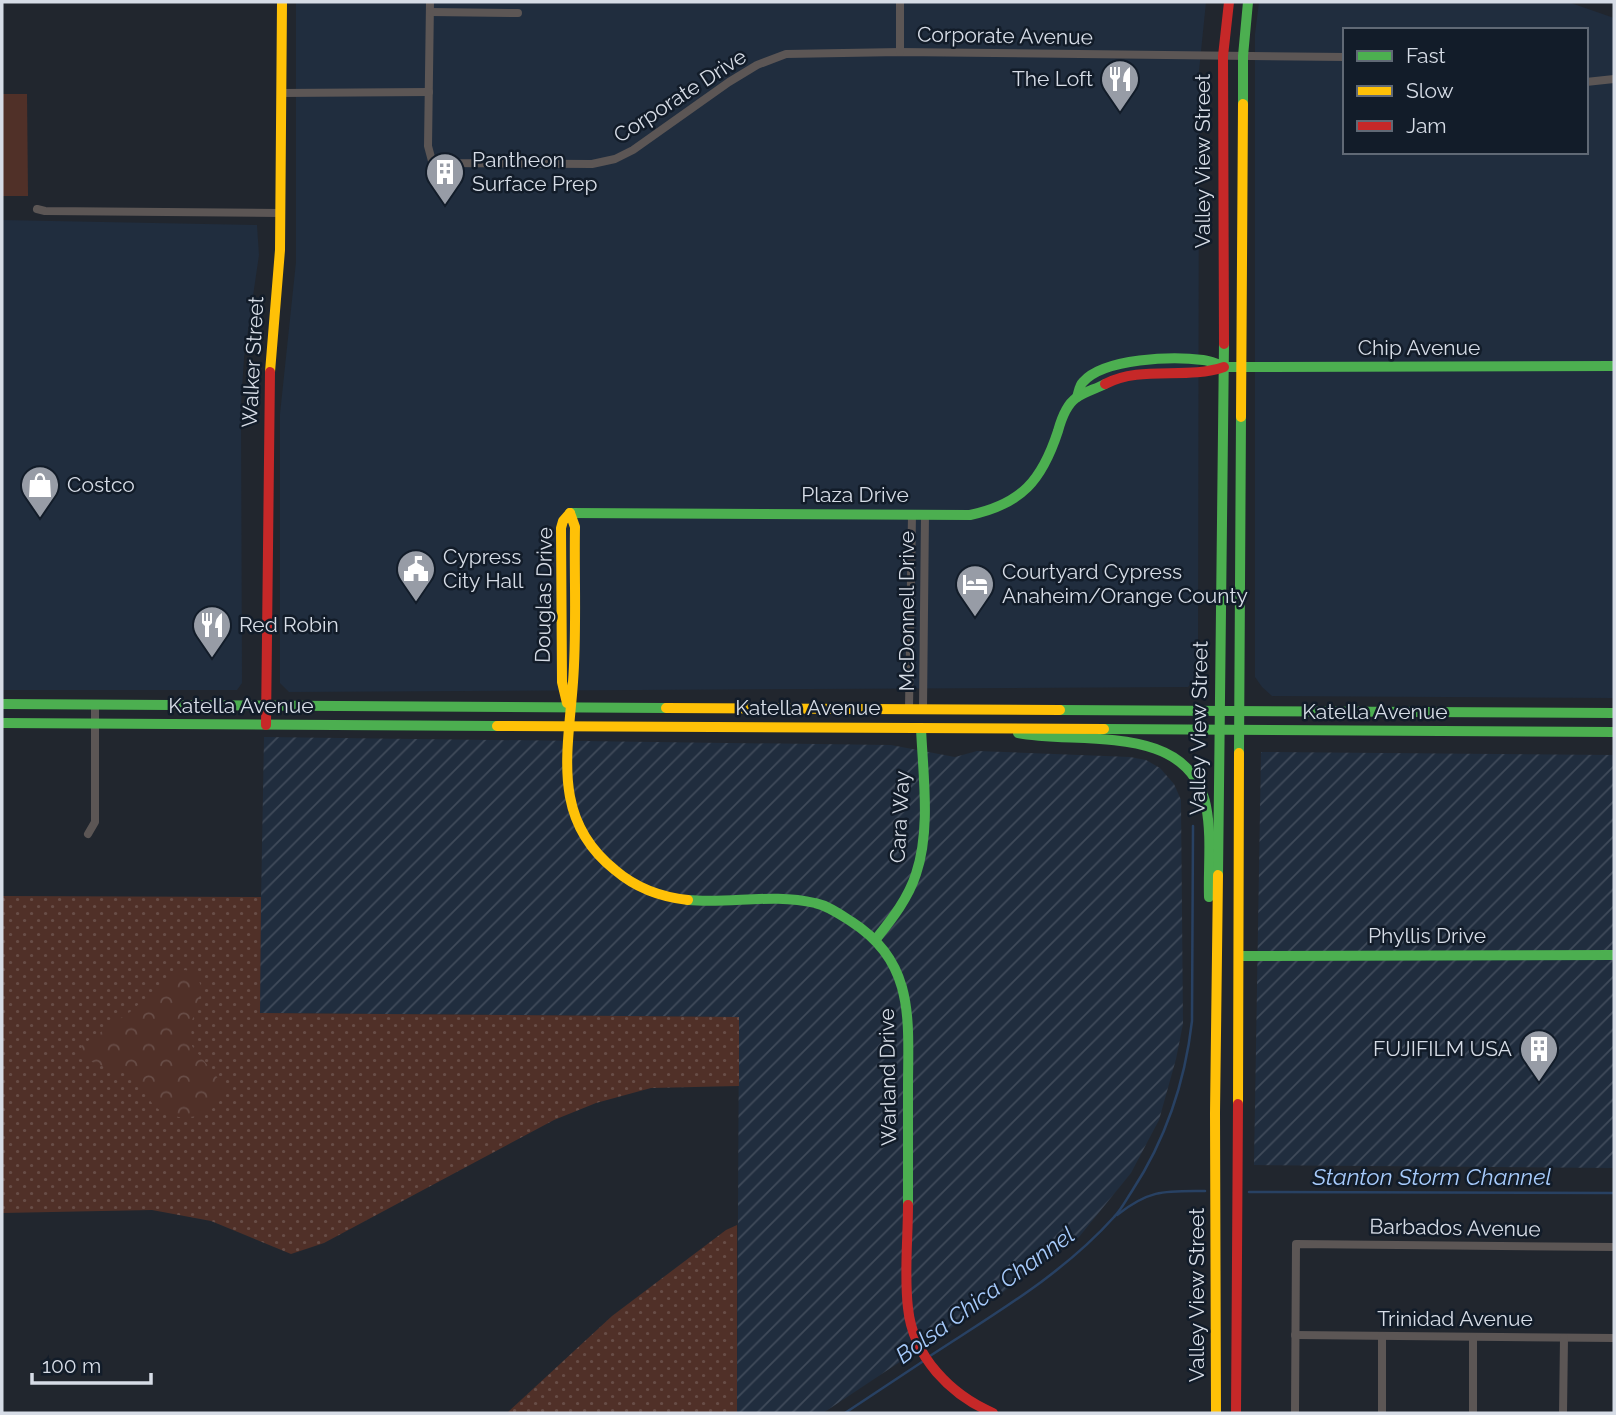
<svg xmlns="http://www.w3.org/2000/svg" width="1616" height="1415" font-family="Raleway,sans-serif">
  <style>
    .built { fill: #202d3e; fill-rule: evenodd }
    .industrial { fill: url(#industrial-furrows) }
    .grass { fill: url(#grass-dots) }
    .forest { fill: url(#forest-crowns) }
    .garden { fill: #503028 }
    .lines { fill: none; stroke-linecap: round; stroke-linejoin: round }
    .stream { stroke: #284163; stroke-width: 2.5 }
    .street { stroke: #5c5655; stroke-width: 8 }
    .fast { stroke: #4caf50; stroke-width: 10 }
    .slow { stroke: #ffc107; stroke-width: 10 }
    .jam { stroke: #c62828; stroke-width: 10 }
    .labels { text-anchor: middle; stroke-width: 5; stroke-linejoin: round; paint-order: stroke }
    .street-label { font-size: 21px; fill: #d6dce6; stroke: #121c29 }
    .poi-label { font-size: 21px; fill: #d6dce6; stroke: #121c29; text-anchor: start }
    .water-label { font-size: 23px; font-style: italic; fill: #a7cbfc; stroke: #121c29 }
  </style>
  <defs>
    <pattern id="industrial-furrows" width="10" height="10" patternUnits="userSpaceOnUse" patternTransform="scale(1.75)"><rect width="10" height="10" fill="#202d3e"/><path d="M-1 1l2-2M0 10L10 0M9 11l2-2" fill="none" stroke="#404b5a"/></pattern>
    <pattern id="grass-dots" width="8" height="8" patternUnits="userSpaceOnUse" patternTransform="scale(1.75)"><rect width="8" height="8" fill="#503028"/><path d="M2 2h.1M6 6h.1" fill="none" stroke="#684d47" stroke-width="1.8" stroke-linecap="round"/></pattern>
    <pattern id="forest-crowns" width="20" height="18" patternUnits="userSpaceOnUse" patternTransform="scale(1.75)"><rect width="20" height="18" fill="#503028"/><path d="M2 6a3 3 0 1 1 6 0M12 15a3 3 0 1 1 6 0" fill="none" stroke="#684d47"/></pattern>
  </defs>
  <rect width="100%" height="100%" fill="#21262e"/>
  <g class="built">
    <polygon points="296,2 1206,2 1199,71 1198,676 1188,687 289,692 280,683 280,414 296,262"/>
    <path d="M1259 2H1568L1614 18V698L1272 696 1262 687 1255 677V34ZM1345 30H1586V152H1345Z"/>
    <polygon points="2,220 257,225 259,255 244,358 241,405 242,683 237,690 2,690"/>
  </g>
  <g class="industrial">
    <polygon points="264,737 891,745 955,757 977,751 1130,757 1146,760 1160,768 1174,784 1181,800 1183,1024 1176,1059 1159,1120 1131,1173 1079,1237 981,1308 823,1413 737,1413 739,1017 259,1013"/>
    <polygon points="1261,752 1614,755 1614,1168 1254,1165"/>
  </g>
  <g class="grass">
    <polygon points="2,896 261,897 260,1013 739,1017 739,1086 651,1088 596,1103 554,1120 324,1243 291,1254 211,1221 152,1210 2,1213"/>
    <polygon points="737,1225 737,1413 507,1413 612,1316 726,1230"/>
  </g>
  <path class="forest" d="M185 970 196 973 202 989 191 1024 192 1046 225 1087C221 1115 185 1125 161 1111 148 1103 144 1088 133 1079 118 1066 92 1068 80 1053L82 1045 130 1012 174 973Z"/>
  <polygon class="garden" points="2,94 27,94 28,196 2,196"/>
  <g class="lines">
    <g class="stream">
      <polyline points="1249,1192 1614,1193"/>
      <path d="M1117 1215C1150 1189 1165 1191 1205 1191"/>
      <path d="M930 1356C994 1314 1062 1275 1114 1217 1121 1210 1126 1200 1132 1191 1166 1139 1185 1082 1192 1021L1193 826"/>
      <polyline points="845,1413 925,1360"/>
    </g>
    <g class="street">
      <polyline points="430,2 428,146 432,161 445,163 592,164 615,159 633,150 729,82 757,65 786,54 900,52 1345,57"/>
      <polyline points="430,12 518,13"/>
      <polyline points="900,52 900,2"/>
      <polyline points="1586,82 1614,79"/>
      <polyline points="281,93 429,92"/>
      <polyline points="37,209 45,211 280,213"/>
      <polyline points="909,708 912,514"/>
      <polyline points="923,708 925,514"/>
      <polyline points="88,834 95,822 95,704"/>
      <polyline points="1295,1335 1614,1338"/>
      <polyline points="1382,1336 1382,1413"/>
      <polyline points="1473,1337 1473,1413"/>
      <polyline points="1295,1413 1296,1244 1614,1247"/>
      <polyline points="1563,1413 1564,1338"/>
    </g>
    <g class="fast">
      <polyline points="1243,104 1243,56 1248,2"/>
      <path d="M1077 397C1079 392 1079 386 1083 382 1104 358 1173 356 1203 360 1212 361 1220 366 1229 367L1614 366"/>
      <path d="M570 513 970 515C1022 504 1042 480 1058 431 1061 420 1066 405 1076 398 1084 392 1096 389 1105 384"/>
      <polyline points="2,704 666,708"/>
      <polyline points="1060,710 1614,713"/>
      <polyline points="2,723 497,726"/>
      <polyline points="1104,729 1614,732"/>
      <path d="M1018 733C1079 745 1189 721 1206 806 1212 836 1208 867 1209 897"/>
      <polyline points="1239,753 1241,417"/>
      <polyline points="1218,875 1224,344"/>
      <path d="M688 900C730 904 773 893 815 903 829 906 841 915 852 922 916 963 908 1022 908 1088 908 1127 908 1166 908 1205"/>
      <path d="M876 939C891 920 908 899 916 874 931 829 923 775 921 728"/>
      <polyline points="1239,956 1614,955"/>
    </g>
    <g class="slow">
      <polyline points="270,372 280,250 282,2"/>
      <polyline points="1241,417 1243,104"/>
      <path d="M570 513 575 527C574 578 577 631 573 682 568 753 551 819 615 870 636 888 660 897 688 900"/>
      <polyline points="567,703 562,682 561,528 563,521 570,513"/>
      <polyline points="666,708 1060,710"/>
      <polyline points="497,726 1104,729"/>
      <polyline points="1238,1104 1239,753"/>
      <polyline points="1216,1413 1215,1113 1218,875"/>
    </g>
    <g class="jam">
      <polyline points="1224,344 1223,56 1229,2"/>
      <path d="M1105 384C1141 365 1186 380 1224 367"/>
      <polyline points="266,725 270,372"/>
      <path d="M908 1205C908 1239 904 1275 908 1308 913 1357 951 1395 993 1413"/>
      <polyline points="1236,1413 1238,1104"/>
    </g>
  </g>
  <defs>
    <symbol id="restaurant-pin" viewBox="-11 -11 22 30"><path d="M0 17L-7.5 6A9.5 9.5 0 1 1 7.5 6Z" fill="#979ca6" stroke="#121c29"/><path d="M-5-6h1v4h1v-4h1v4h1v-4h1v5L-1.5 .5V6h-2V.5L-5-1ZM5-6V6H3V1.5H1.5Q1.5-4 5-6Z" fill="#fff"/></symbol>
    <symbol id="building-pin" viewBox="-11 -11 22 30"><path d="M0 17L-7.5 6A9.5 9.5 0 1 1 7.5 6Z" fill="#979ca6" stroke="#121c29"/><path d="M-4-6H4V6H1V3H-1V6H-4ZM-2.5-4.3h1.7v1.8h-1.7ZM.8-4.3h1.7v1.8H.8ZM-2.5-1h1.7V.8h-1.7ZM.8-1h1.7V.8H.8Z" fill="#fff"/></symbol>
    <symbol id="shop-pin" viewBox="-11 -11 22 30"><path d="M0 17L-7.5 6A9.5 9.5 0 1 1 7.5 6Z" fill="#979ca6" stroke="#121c29"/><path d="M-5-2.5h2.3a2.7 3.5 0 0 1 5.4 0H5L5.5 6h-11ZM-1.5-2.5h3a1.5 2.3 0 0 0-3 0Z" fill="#fff"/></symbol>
    <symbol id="civic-pin" viewBox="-11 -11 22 30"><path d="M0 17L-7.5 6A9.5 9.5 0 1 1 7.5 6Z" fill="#979ca6" stroke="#121c29"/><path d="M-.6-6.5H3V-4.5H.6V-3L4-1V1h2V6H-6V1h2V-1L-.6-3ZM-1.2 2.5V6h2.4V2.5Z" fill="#fff"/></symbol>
    <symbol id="hotel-pin" viewBox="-11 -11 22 30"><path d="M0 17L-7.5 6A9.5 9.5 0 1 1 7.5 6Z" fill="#979ca6" stroke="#121c29"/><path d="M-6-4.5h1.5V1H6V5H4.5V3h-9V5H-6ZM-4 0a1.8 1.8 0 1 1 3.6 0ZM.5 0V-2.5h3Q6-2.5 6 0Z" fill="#fff"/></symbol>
  </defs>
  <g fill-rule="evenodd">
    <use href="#restaurant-pin" x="1098" y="57" width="44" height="60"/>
    <use href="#building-pin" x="423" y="150" width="44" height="60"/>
    <use href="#shop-pin" x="18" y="463" width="44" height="60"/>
    <use href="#civic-pin" x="394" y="547" width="44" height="60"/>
    <use href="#hotel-pin" x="953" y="562" width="44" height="60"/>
    <use href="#restaurant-pin" x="190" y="603" width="44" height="60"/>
    <use href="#building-pin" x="1517" y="1027" width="44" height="60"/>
  </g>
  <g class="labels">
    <g class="street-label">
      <text transform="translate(1005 36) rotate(1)" y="7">Corporate Avenue</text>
      <text transform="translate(680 96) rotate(-33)" y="7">Corporate Drive</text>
      <text transform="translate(1203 161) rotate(-90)" y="7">Valley View Street</text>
      <text x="1419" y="355">Chip Avenue</text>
      <text transform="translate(253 362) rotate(-87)" y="7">Walker Street</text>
      <text x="855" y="502">Plaza Drive</text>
      <text transform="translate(544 595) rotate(-89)" y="7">Douglas Drive</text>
      <text transform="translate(907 611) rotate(-90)" y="7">McDonnell Drive</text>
      <text x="241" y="713">Katella Avenue</text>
      <text x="808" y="715">Katella Avenue</text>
      <text x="1375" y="719">Katella Avenue</text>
      <text transform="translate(1199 728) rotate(-89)" y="7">Valley View Street</text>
      <text transform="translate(900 817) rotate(-87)" y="7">Cara Way</text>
      <text x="1427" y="943">Phyllis Drive</text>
      <text transform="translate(888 1077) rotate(-91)" y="7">Warland Drive</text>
      <text transform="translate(1455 1228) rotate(1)" y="7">Barbados Avenue</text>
      <text transform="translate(1197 1295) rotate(-90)" y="7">Valley View Street</text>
      <text x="1455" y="1326">Trinidad Avenue</text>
    </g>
    <g class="poi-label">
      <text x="1093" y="86" text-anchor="end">The Loft</text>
      <text x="472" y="167">Pantheon<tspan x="472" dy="24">Surface Prep</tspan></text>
      <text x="67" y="492">Costco</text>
      <text x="443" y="564">Cypress<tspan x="443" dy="24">City Hall</tspan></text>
      <text x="1002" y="579">Courtyard Cypress<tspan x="1002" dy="24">Anaheim/Orange County</tspan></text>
      <text x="239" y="632">Red Robin</text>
      <text x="1512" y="1056" text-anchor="end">FUJIFILM USA</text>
    </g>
    <g class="water-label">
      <text x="1432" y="1185">Stanton Storm Channel</text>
      <text transform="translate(985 1295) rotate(-36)" y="8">Bolsa Chica Channel</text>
    </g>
  </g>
  <rect width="1616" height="1415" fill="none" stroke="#d6dce6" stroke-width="7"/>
  <rect x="1343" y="28" width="245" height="126" fill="#121c29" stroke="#606975" stroke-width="2"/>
  <rect x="1357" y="51" width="35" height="10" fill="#4caf50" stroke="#606975" stroke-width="2"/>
  <text x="1406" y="63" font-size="21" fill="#d6dce6">Fast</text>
  <rect x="1357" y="86" width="35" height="10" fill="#ffc107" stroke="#606975" stroke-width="2"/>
  <text x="1406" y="98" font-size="21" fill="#d6dce6">Slow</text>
  <rect x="1357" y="121" width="35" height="10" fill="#c62828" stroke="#606975" stroke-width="2"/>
  <text x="1406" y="133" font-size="21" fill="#d6dce6">Jam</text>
  <path d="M32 1373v10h119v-10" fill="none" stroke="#d6dce6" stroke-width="3.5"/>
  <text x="42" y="1373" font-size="21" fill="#d6dce6" stroke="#121c29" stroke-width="5" paint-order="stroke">100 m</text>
</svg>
